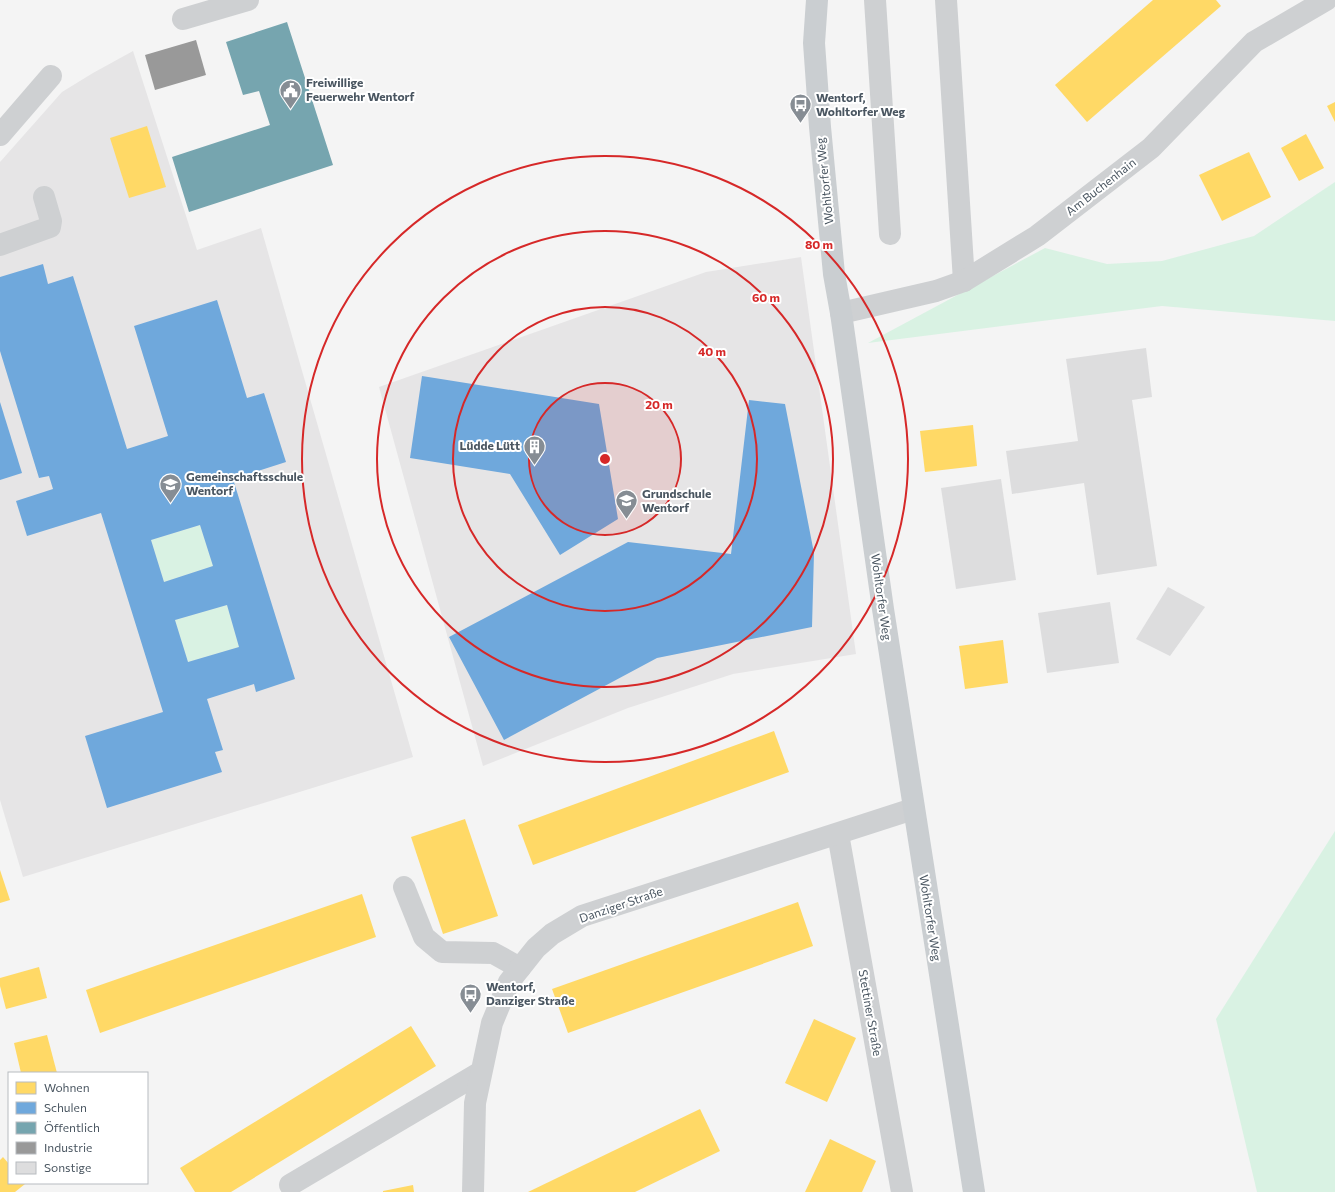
<svg xmlns="http://www.w3.org/2000/svg" width="1335" height="1192" font-family="Commissioner,sans-serif">
  <style>
    .education { fill: #e6e5e6 }
    .green { fill: #d9f2e3 }
    .homes { fill: #ffd966 }
    .schools { fill: #6fa8dc; fill-rule: evenodd }
    .public { fill: #76a5af }
    .industry { fill: #999 }
    .building { fill: #ddddde }
    .lines { fill: none; stroke-linecap: round; stroke-linejoin: round }
    .minor { stroke: #ced0d2; stroke-width: 22 }
    .major { stroke: #caced1; stroke-width: 22 }
    .ring { fill: none; stroke: #d62828; stroke-width: 2 }
    .labels { text-anchor: middle; stroke-width: 4; stroke-linejoin: round; paint-order: stroke }
    .poi-label { font-size: 12px; font-weight: bold; fill: #4a5661; stroke: #fff; text-anchor: start }
    .street-label { font-size: 12px; fill: #4a5661; stroke: #fff }
    .centre { fill: #d62828; stroke: #fff; stroke-width: 2 }
    .ring-label { font-size: 12px; text-anchor: middle; font-weight: bold; fill: #d62828; stroke: #fff; stroke-width: 4; stroke-linejoin: round; paint-order: stroke }
  </style>
  <rect width="100%" height="100%" fill="#f4f4f4"/>
  <g class="education">
    <polygon points="133,51 197,250 261,228 413,757 23,877 0,800 0,162 62,92 93,73"/>
    <polygon points="801,257 856,654 733,674 628,708 483,766 379,387 706,272"/>
  </g>
  <g class="green">
    <polygon points="1335,182 1335,321 1162,306 868,343 1045,248 1107,264 1162,261 1254,236"/>
    <polygon points="200,525 213,566 164,582 151,540"/>
    <polygon points="227,605 239,647 188,662 175,620"/>
    <polygon points="1335,831 1335,1192 1257,1192 1216,1019"/>
  </g>
  <g class="homes">
    <polygon points="1153,0 1216,0 1221,6 1087,122 1055,85"/>
    <polygon points="1335,102 1335,122 1327,106"/>
    <polygon points="147,126 166,187 129,198 110,138"/>
    <polygon points="1306,134 1324,168 1299,181 1281,148"/>
    <polygon points="1249,152 1271,197 1222,221 1199,175"/>
    <polygon points="973,425 977,466 925,472 920,431"/>
    <polygon points="1003,640 1008,683 965,689 959,646"/>
    <polygon points="774,731 789,772 533,865 518,825"/>
    <polygon points="465,819 498,916 443,934 411,837"/>
    <polygon points="0,870 10,900 0,903"/>
    <polygon points="362,894 376,937 100,1033 86,990"/>
    <polygon points="798,902 813,946 568,1033 552,989"/>
    <polygon points="39,967 47,998 6,1009 0,986 0,978"/>
    <polygon points="814,1019 856,1038 827,1102 785,1083"/>
    <polygon points="411,1026 436,1066 231,1192 195,1192 180,1168"/>
    <polygon points="47,1035 57,1073 21,1073 14,1043"/>
    <polygon points="700,1109 720,1151 635,1192 528,1192"/>
    <polygon points="830,1139 876,1161 862,1192 805,1192"/>
    <polygon points="3,1157 9,1164 9,1183 25,1184 15,1192 0,1192 0,1160"/>
    <polygon points="413,1185 414,1192 383,1192 383,1191"/>
  </g>
  <g class="schools">
    <path d="M43 264 48 284 73 276 127 449 168 436 134 326 217 300 247 398 264 393 286 462 233 479 295 679 256 692 254 684 207 699 223 750 215 752 222 772 107 808 85 736 163 712 101 513 27 536 16 501 53 489 49 476 39 478 0 351V277ZM200 525 213 566 164 582 151 540ZM227 605 239 647 188 662 175 620Z"/>
    <polygon points="422,376 599,404 618,519 560,555 510,474 410,458"/>
    <polygon points="749,400 785,404 814,553 812,627 657,658 504,740 449,637 628,542 731,554"/>
    <polygon points="0,402 22,473 0,480"/>
  </g>
  <polygon class="public" points="287,22 333,165 189,212 172,157 270,125 259,91 243,95 226,42"/>
  <polygon class="industry" points="196,40 206,75 155,90 145,55"/>
  <g class="building">
    <polygon points="1146,348 1152,397 1132,400 1157,566 1097,575 1084,483 1012,494 1006,451 1078,441 1066,359"/>
    <polygon points="1001,479 1016,580 956,589 941,488"/>
    <polygon points="1168,587 1205,607 1170,656 1136,639"/>
    <polygon points="1110,602 1119,663 1047,673 1038,613"/>
  </g>
  <g class="lines">
    <g class="minor">
      <polyline points="875,0 890,234"/>
      <polyline points="946,0 964,281"/>
      <polyline points="183,19 248,0"/>
      <polyline points="0,135 51,76"/>
      <polyline points="0,245 50,227 51,221 44,197"/>
      <polyline points="841,313 936,291 964,281 1037,236 1151,148 1254,42 1326,0"/>
      <polyline points="838,834 902,1192"/>
      <polyline points="404,887 424,937 442,952 493,953 520,968"/>
      <polyline points="290,1185 481,1072"/>
      <polyline points="473,1192 475,1103 492,1023 509,982 536,948 552,934 582,916 913,809"/>
    </g>
    <polyline class="major" points="817,0 814,43 820,127 834,274 841,313 883,609 974,1192"/>
  </g>
  <circle cx="605" cy="459" r="76" fill="#d62828" fill-opacity=".12"/>
  <g class="ring">
    <circle cx="605" cy="459" r="76"/>
    <circle cx="605" cy="459" r="152"/>
    <circle cx="605" cy="459" r="228"/>
    <circle cx="605" cy="459" r="303"/>
  </g>
  <defs>
    <symbol id="civic-pin" viewBox="-11 -11 22 30"><path d="M0 17L-7.5 6A9.5 9.5 0 1 1 7.5 6Z" fill="#868d94" stroke="#fff"/><path d="M-.6-6.5H3V-4.5H.6V-3L4-1V1h2V6H-6V1h2V-1L-.6-3ZM-1.2 2.5V6h2.4V2.5Z" fill="#fff"/></symbol>
    <symbol id="bus-pin" viewBox="-11 -11 22 30"><path d="M0 17L-7.5 6A9.5 9.5 0 1 1 7.5 6Z" fill="#868d94" stroke="#fff"/><path d="M-5-6H5V4H4V6H2V4H-2V6H-4V4H-5ZM-3.5-4V0h7V-4ZM-3.5 1.2v1.5H-2V1.2ZM2 1.2v1.5H3.5V1.2Z" fill="#fff"/></symbol>
    <symbol id="building-pin" viewBox="-11 -11 22 30"><path d="M0 17L-7.5 6A9.5 9.5 0 1 1 7.5 6Z" fill="#868d94" stroke="#fff"/><path d="M-4-6H4V6H1V3H-1V6H-4ZM-2.5-4.3h1.7v1.8h-1.7ZM.8-4.3h1.7v1.8H.8ZM-2.5-1h1.7V.8h-1.7ZM.8-1h1.7V.8H.8Z" fill="#fff"/></symbol>
    <symbol id="school-pin" viewBox="-11 -11 22 30"><path d="M0 17L-7.5 6A9.5 9.5 0 1 1 7.5 6Z" fill="#868d94" stroke="#fff"/><path d="M0-5L7-2L0 1L-7-2ZM-4 1L0 2.5L4 1V4Q0 6-4 4Z" fill="#fff"/></symbol>
  </defs>
  <g fill-rule="evenodd">
    <use href="#civic-pin" x="278" y="78" width="25" height="34"/>
    <use href="#bus-pin" x="788" y="92" width="25" height="34"/>
    <use href="#building-pin" x="522" y="434" width="25" height="34"/>
    <use href="#school-pin" x="158" y="472" width="25" height="34"/>
    <use href="#school-pin" x="614" y="488" width="25" height="34"/>
    <use href="#bus-pin" x="458" y="982" width="25" height="34"/>
  </g>
  <g class="labels">
    <g class="poi-label">
      <text x="306" y="87">Freiwillige<tspan x="306" dy="14">Feuerwehr Wentorf</tspan></text>
      <text x="816" y="102">Wentorf,<tspan x="816" dy="14">Wohltorfer Weg</tspan></text>
      <text x="520" y="450" text-anchor="end">Lüdde Lütt</text>
      <text x="186" y="481">Gemeinschaftsschule<tspan x="186" dy="14">Wentorf</tspan></text>
      <text x="642" y="498">Grundschule<tspan x="642" dy="14">Wentorf</tspan></text>
      <text x="486" y="991">Wentorf,<tspan x="486" dy="14">Danziger Straße</tspan></text>
    </g>
    <g class="street-label">
      <text transform="translate(825 181) rotate(-96)" y="4">Wohltorfer Weg</text>
      <text transform="translate(1101 187) rotate(-38)" y="4">Am Buchenhain</text>
      <text transform="translate(881 597) rotate(82)" y="4">Wohltorfer Weg</text>
      <text transform="translate(621 905) rotate(-19)" y="4">Danziger Straße</text>
      <text transform="translate(930 918) rotate(81)" y="4">Wohltorfer Weg</text>
      <text transform="translate(870 1013) rotate(80)" y="4">Stettiner Straße</text>
    </g>
  </g>
  <circle cx="605" cy="459" r="6" class="centre"/>
  <g class="ring-label">
    <text x="819" y="249">80 m</text>
    <text x="766" y="302">60 m</text>
    <text x="712" y="356">40 m</text>
    <text x="659" y="409">20 m</text>
  </g>
  <rect x="8" y="1072" width="140" height="112" fill="#ffffff" stroke="#b7bbc0"/>
  <rect x="16" y="1082" width="20" height="12" fill="#ffd966" stroke="#b7bbc0"/>
  <text x="44" y="1092" font-size="12" fill="#4a5661">Wohnen</text>
  <rect x="16" y="1102" width="20" height="12" fill="#6fa8dc" stroke="#b7bbc0"/>
  <text x="44" y="1112" font-size="12" fill="#4a5661">Schulen</text>
  <rect x="16" y="1122" width="20" height="12" fill="#76a5af" stroke="#b7bbc0"/>
  <text x="44" y="1132" font-size="12" fill="#4a5661">Öffentlich</text>
  <rect x="16" y="1142" width="20" height="12" fill="#999999" stroke="#b7bbc0"/>
  <text x="44" y="1152" font-size="12" fill="#4a5661">Industrie</text>
  <rect x="16" y="1162" width="20" height="12" fill="#ddddde" stroke="#b7bbc0"/>
  <text x="44" y="1172" font-size="12" fill="#4a5661">Sonstige</text>
</svg>
